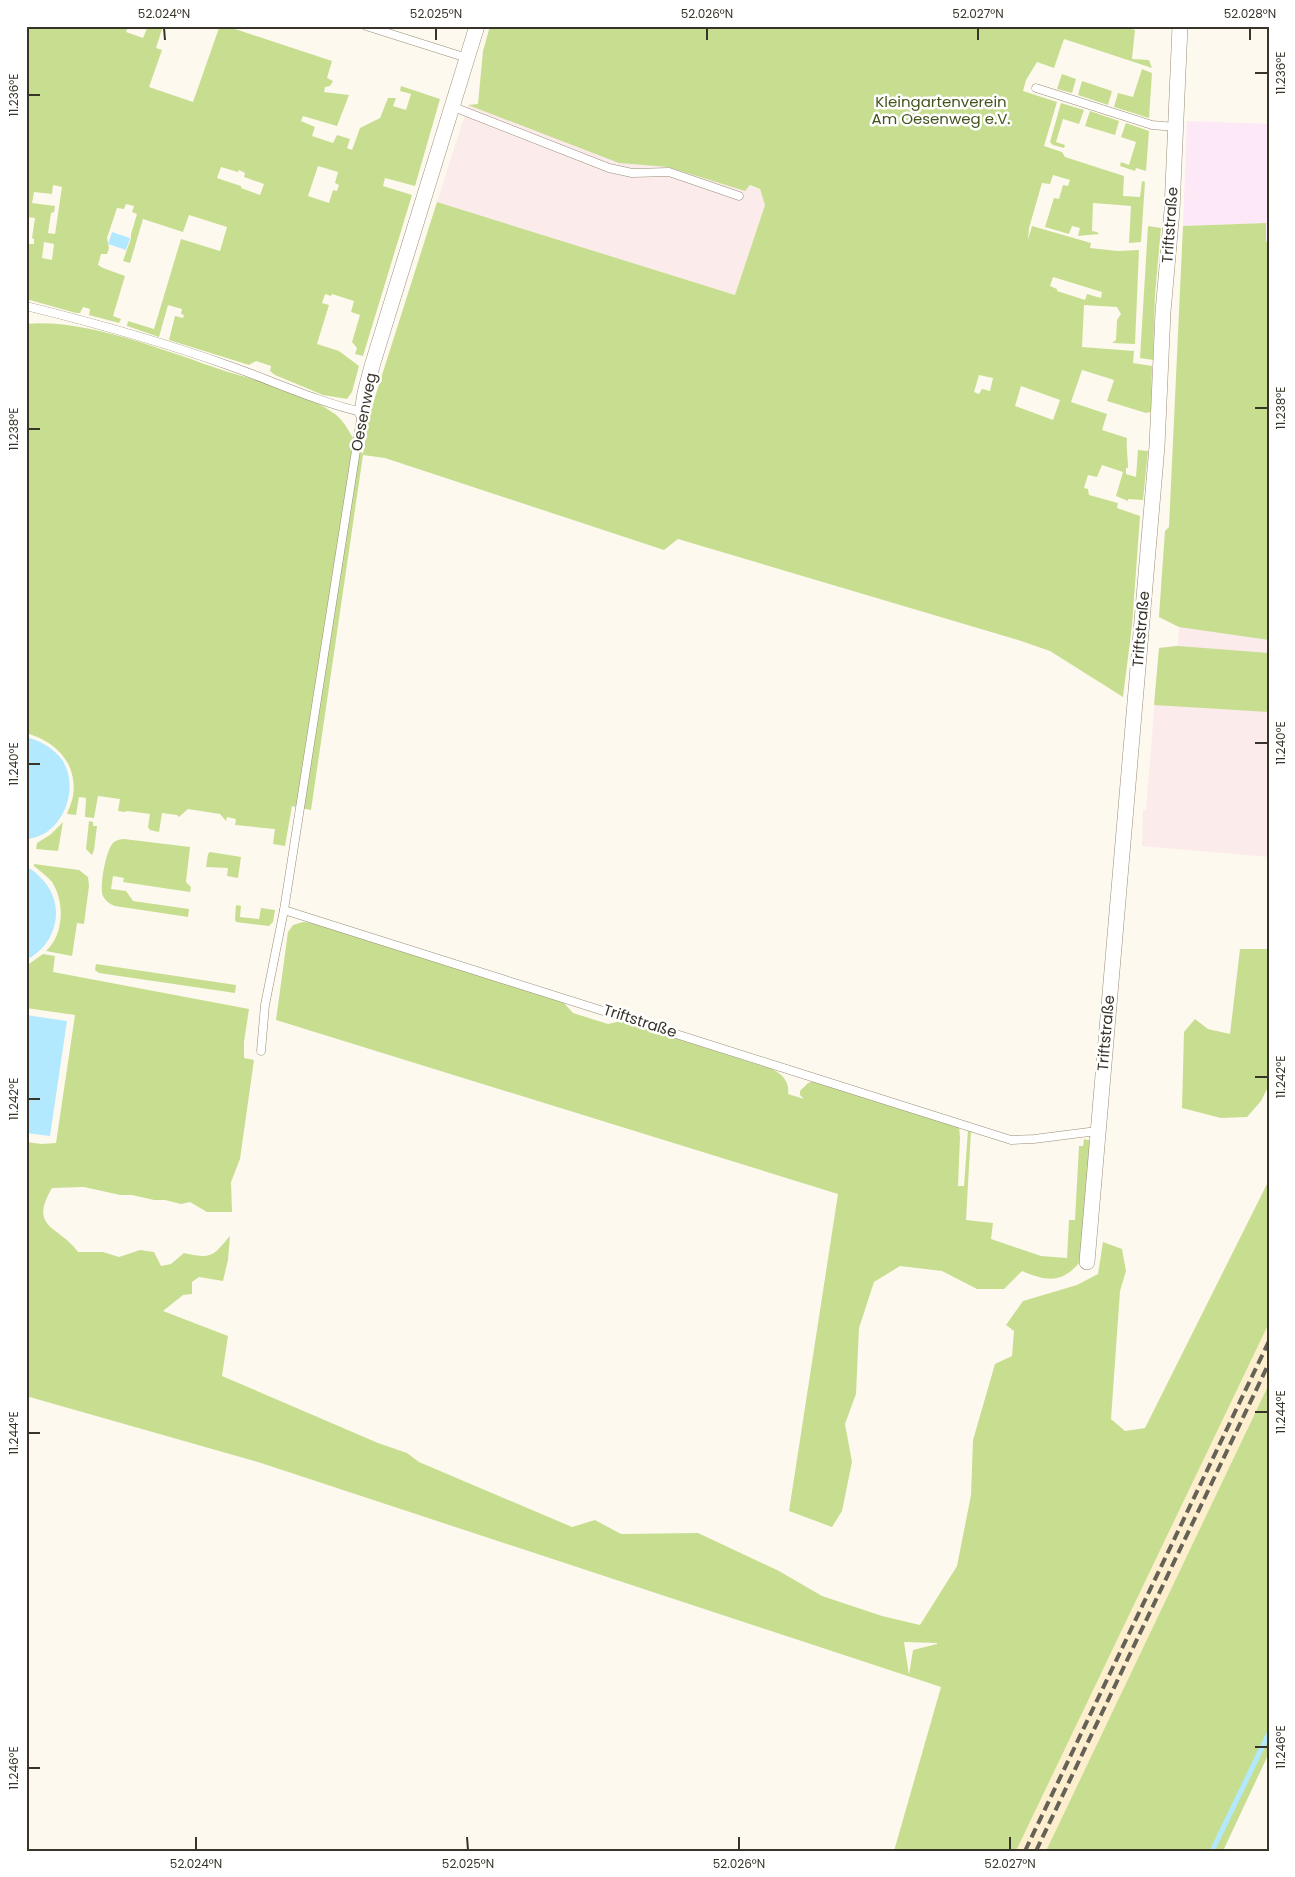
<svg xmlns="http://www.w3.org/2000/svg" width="1295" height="1877" font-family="Poppins,sans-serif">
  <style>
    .built { fill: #fdeecd }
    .industrial { fill: #fbebeb }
    .education { fill: #fde8f7 }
    .green { fill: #c7de90; fill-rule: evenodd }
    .water { fill: #b3e9fe }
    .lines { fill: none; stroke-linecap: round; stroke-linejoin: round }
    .stream { stroke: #b3e9fe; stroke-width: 5 }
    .service-casing { stroke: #998e76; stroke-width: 9 }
    .minor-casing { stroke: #998e76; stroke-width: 16 }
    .service { stroke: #fff; stroke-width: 8 }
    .minor { stroke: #fff; stroke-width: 15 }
    .rail { stroke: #656157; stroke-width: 4; stroke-dasharray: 10 5; stroke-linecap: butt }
    .ticks { fill: none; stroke: #38342a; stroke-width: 2 }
    .labels { text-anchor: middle; stroke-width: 5; stroke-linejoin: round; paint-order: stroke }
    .park-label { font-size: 15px; fill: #45531c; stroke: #fff }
    .street-label { font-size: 15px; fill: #38342a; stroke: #fff }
    .neatline { fill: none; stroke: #38342a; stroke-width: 2 }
    .ticks-label { font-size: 12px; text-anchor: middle; fill: #38342a }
  </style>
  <rect width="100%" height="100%" fill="#fef9ef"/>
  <polygon class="built" points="1269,1323 1269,1384 1046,1851 1016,1851"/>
  <g class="industrial">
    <polygon points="468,105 478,105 760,189 765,205 735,295 437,202"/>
    <polygon points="1165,531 1269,531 1269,857 1142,846 1143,810 1146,810 1159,648 1178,645 1179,627 1159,617"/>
  </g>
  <polygon class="education" points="1187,121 1269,124 1269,246 1266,241 1265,223 1183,226"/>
  <g class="green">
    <path d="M26 26H128L126 32 143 38 148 26H163L156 48 162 50 149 87 193 102 219 28 218 26H226L332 61 327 78 333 81 330 86 325 87 324 92 349 95 337 126 303 116 301 121 315 127 312 136 333 143 337 135 350 139 347 148 352 150 360 128 380 118 388 98H396L393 106 406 110 411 94 400 91 401 86 440 99 415 186 385 178 383 186 412 195 363 356 355 354 357 348 352 342 360 315 351 312 354 301 332 294 331 296 325 294 322 303 329 305 317 344 339 351 359 366 352 392 347 399 323 395 275 375 270 371 271 366 256 361 249 365 169 340 175 316 183 318 184 315 181 314 182 309 168 305 159 337 127 326 128 321 154 329 181 239 220 251 227 227 189 215 183 232 143 219 130 263 123 261 131 238V234L137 214 132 212 134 206 126 204 124 209 117 208 107 238 109 248 107 254H101L98 265 103 268 125 276 113 316 121 319 119 323 89 315 90 309 83 307 80 313H76L26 299V244H34V239L32 238 35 218 26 217ZM318 166 338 172 335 183 339 185 337 191 333 190 329 203 308 196ZM221 167 238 172 239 170 245 173 244 177 264 184 260 195 241 188V186L217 178ZM53 185 62 187 55 234 48 233 51 213 54 212 55 206 32 203 34 192 52 194ZM44 242 54 244 52 260 42 258Z"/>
    <path d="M490 26H1120L1135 30 1132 59 1149 60 1152 68 1064 39 1054 68 1037 62 1026 80 1023 91 1057 102 1044 146 1062 152 1065 157 1124 176 1123 196 1140 197 1142 181 1145 182 1141 242 1129 243 1131 206 1093 203 1092 231 1097 232 1099 234 1078 236 1080 228 1072 226 1069 234 1045 227 1054 198 1059 199 1063 185 1068 186 1070 180 1053 175 1050 184 1042 183 1029 228 1028 240 1032 226 1091 243 1090 248 1118 251 1139 250 1135 344 1112 343 1116 340 1117 320 1121 314 1117 307 1084 305 1082 347 1134 351 1133 363 1152 366 1151 412 1146 413 1107 401 1114 380 1082 370 1071 402 1107 414 1102 430 1127 438C1126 448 1128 458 1128 468H1126V474L1136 477 1138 450 1148 451 1143 500 1128 499V501L1116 496 1123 472 1102 465 1097 477 1088 475 1084 488 1088 489 1089 495 1118 503 1117 508 1140 516 1132 626 1123 697 1050 651 1018 640 678 539 664 550 385 458 363 455 311 810 292 806 285 846 273 844 275 829 235 825 236 819 227 817 226 821 220 814 188 809 179 817 177 815 162 813 159 832 150 830 148 827 150 814 127 811 125 812 118 811 120 799 98 796 94 818 85 817 86 798 79 797 76 815 67 814C69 808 72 802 73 796 78 763 55 741 26 733V324C86 318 168 352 225 371 261 382 303 391 335 414 347 423 354 442 363 454L369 416 437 202 735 295 765 205 760 189 750 185 745 191 668 167 619 163 468 105 478 104 483 51ZM1053 277 1102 292 1101 298 1087 294 1085 300 1057 291V289L1050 286ZM979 375 993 378 990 391 982 389 979 394 974 392ZM1021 386 1060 400 1053 420 1015 406Z"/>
    <polygon points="1142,69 1152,73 1149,118 1114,107 1118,93 1133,97"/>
    <polygon points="1062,74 1076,79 1072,93 1057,89"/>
    <polygon points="1082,81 1112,91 1108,105 1078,95"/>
    <polygon points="1061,103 1084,110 1079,124 1063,119 1056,142 1065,145 1064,148 1053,145 1050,142"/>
    <polygon points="1090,111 1119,121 1115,135 1085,126"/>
    <polygon points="1126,123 1149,131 1146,171 1136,168 1135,171 1120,166 1121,162 1129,165 1136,142 1121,137"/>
    <polygon points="1266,223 1266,241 1269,246 1269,640 1179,627 1159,617 1165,531 1169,527 1183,226"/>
    <polygon points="1148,226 1161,228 1155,295 1153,360 1140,358"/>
    <polygon points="1178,646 1269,653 1269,712 1154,705 1159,648"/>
    <polygon points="89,821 93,822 93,826 97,826 94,850 92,855 86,849"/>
    <polygon points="63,822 58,851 36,849 37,843 50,835"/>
    <path d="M124 839 190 847 186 882 191 887 190 892 123 882 124 878 113 876 111 889 126 891 133 901 189 909 188 917 115 906C110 904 106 902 103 896 99 887 106 850 113 843 116 840 120 839 124 839Z"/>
    <polygon points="210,852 241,857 238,878 227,876 228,868 206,867 208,854"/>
    <path d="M34 864 79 870 88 877 89 886 84 924 77 923 72 956 46 951C64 935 65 902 52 882 47 876 40 871 34 866Z"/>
    <polygon points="236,905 241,906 240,917 259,919 261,908 275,910 273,922 269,926 236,922 235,919"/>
    <path d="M303 922 314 923 563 1002 573 1013 608 1024 622 1021 772 1069C782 1074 790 1082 788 1094L804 1099 800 1095V1091L808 1083 813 1081 959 1127 960 1137 958 1186H964L968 1130 971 1131 966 1220 993 1223 991 1239 1041 1256 1067 1258 1069 1220H1075L1079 1146H1083L1084 1139 1092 1141V1147L1079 1263C1061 1284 1046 1281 1022 1271L1004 1289H977L942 1271 900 1266 874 1282 859 1328 856 1394 845 1424 852 1462 842 1511 832 1527 789 1511 838 1194 276 1020 288 932 293 925Z"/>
    <polygon points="1240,949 1269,949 1269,1085 1261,1101 1247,1117 1221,1118 1182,1108 1184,1032 1195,1019 1208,1029 1230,1034"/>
    <path d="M43 954 55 956 53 972 249 1009 244 1042V1058L254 1060 240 1159 231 1182 232 1212H207L190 1202 181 1204 165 1200H154L132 1195H120L84 1187 52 1188C28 1229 59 1225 78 1252H103L119 1257 140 1250 154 1252 161 1266 171 1264 184 1253C212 1259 212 1257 230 1236L228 1260 223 1281 199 1277 192 1282V1294L183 1295 163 1311 228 1336 222 1376 378 1443 407 1453 419 1462 572 1527 595 1520 621 1534 698 1533 779 1571 822 1596 882 1616 920 1625 957 1566 971 1495 973 1440 995 1364 1012 1356 1014 1331 1006 1325 1023 1301 1077 1285 1098 1274 1103 1242 1122 1249 1126 1271 1120 1291 1111 1419 1125 1431 1145 1428 1269 1180V1323L1016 1851H894L941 1687 261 1463 26 1396V1142L42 1144 56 1143 75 1015 26 1008V966ZM904 1642 937 1643V1644L913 1650 909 1675Z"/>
    <polygon points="96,964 236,985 235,993 99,973 95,970"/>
    <polygon points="1269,1384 1269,1753 1223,1851 1046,1851"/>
  </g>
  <g class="water">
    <polygon points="112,232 130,238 126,250 108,244"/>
    <path d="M26 737C39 741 49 745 59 756 83 783 64 837 26 839Z"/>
    <path d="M26 867C32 869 35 872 39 876 67 901 59 944 26 960Z"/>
    <polygon points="26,1015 67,1021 50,1136 26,1133"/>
  </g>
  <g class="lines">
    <polyline class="stream" points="1212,1851 1269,1733"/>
    <defs>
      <g id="service">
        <polyline points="366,26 467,58"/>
        <polyline points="1036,88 1152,125 1175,127"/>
        <polyline points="451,106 609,168 632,173 669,172 739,196"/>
        <path d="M26 306C95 323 163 342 230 366 273 381 318 402 362 412L284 910 1011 1140 1034 1139 1097 1131"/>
        <polyline points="261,1051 265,1005 284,910"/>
      </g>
      <g id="minor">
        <polyline points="362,412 365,393 372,366 477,26"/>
        <polyline points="1087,1262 1157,446 1163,312 1172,210 1180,26"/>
      </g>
    </defs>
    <use href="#service" class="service-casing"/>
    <use href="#minor" class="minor-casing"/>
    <use href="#service" class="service"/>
    <use href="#minor" class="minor"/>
    <g class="rail">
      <polyline points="1025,1851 1269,1341"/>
      <polyline points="1036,1851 1269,1363"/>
    </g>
  </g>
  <path class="ticks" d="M164 28 165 40M436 28V40M707 28V40M978 28V40M1250 28V40M1255 73H1268M28 95H40M1255 408H1268M28 429H40M1255 743H1268M28 764H40M1255 1077H1268M28 1099H40M1255 1412H1268M28 1433H40M1255 1747H1268M28 1768H40M196 1837V1850M467 1837 468 1850M739 1837V1850M1010 1837V1850"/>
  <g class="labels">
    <g class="park-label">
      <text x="941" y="107">Kleingartenverein<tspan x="941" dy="17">Am Oesenweg e.V.</tspan></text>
    </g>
    <g class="street-label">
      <text transform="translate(1170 225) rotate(-86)" y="5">Triftstraße</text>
      <text transform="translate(364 412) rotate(-79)" y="5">Oesenweg</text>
      <text transform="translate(1141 629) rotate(-85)" y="5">Triftstraße</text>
      <text transform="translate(640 1021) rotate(18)" y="5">Triftstraße</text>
      <text transform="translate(1106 1033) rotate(-85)" y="5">Triftstraße</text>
    </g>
  </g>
  <rect width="1295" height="1877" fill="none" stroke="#ffffff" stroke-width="55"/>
  <rect x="28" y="28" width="1240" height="1822" class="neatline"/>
  <g class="ticks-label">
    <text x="164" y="18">52.024°N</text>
    <text x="436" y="18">52.025°N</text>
    <text x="707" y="18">52.026°N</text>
    <text x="978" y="18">52.027°N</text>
    <text x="1250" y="18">52.028°N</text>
    <text transform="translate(1281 73) rotate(-90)" y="4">11.236°E</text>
    <text transform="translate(14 95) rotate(-90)" y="4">11.236°E</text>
    <text transform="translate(1281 408) rotate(-90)" y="4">11.238°E</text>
    <text transform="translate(14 429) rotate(-90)" y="4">11.238°E</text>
    <text transform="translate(1281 743) rotate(-90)" y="4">11.240°E</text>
    <text transform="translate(14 764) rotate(-90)" y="4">11.240°E</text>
    <text transform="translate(1281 1077) rotate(-90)" y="4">11.242°E</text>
    <text transform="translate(14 1099) rotate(-90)" y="4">11.242°E</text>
    <text transform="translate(1281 1412) rotate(-90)" y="4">11.244°E</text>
    <text transform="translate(14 1433) rotate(-90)" y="4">11.244°E</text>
    <text transform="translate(1281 1747) rotate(-90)" y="4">11.246°E</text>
    <text transform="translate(14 1768) rotate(-90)" y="4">11.246°E</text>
    <text x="196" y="1868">52.024°N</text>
    <text x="468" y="1868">52.025°N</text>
    <text x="739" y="1868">52.026°N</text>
    <text x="1010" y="1868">52.027°N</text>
  </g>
</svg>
